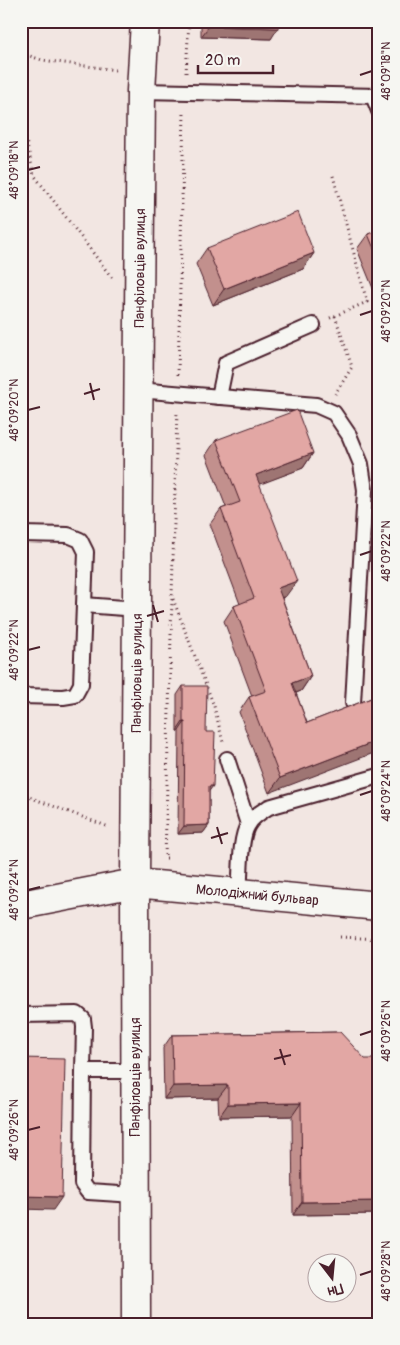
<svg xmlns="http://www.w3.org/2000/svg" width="400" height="1345" font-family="Pangolin,sans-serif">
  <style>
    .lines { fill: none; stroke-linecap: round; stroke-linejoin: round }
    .lane-casing { stroke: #4a1f2b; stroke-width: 18 }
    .street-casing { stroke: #4a1f2b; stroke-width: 31 }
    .path { stroke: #4a1f2b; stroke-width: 3; stroke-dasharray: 1 4; stroke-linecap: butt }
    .lane { stroke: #f6f6f2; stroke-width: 14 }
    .street { stroke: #f6f6f2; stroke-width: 28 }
    .wall { fill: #c2908d; stroke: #4a1f2b }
    .shaded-wall { fill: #9e7573; stroke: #4a1f2b }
    .building { fill: #e2a7a4; stroke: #4a1f2b }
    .ticks { fill: none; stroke: #4a1f2b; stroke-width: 2 }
    .labels { text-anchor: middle; stroke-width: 4; stroke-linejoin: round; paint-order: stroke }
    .street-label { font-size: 14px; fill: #4a1f2b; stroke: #f6f6f2 }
    .neatline { fill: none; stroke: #4a1f2b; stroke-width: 2 }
    .ticks-label { font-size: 12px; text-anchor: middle; fill: #4a1f2b }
  </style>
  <rect width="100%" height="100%" fill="#f2e6e2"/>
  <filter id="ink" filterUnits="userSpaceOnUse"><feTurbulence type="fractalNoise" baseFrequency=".02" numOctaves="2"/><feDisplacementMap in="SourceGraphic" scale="10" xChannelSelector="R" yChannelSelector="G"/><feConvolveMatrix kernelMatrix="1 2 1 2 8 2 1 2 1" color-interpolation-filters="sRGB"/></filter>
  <g filter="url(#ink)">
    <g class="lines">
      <defs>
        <g id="lane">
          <polyline points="141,91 379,96"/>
          <polyline points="373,96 379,111"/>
          <polyline points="138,390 316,405 334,413 349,435 361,464 365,490 353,703"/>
          <polyline points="219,397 226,363 313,325"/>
          <polyline points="21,534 68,535 80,540 86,552 81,684 75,695 63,697 21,696"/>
          <polyline points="84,605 137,609"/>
          <polyline points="227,759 248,824"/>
          <path d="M239 893C241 876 239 839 248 825 252 817 261 812 269 807L379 776"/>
          <polyline points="21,1015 77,1014 83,1019 84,1027 83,1071 135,1071"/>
          <polyline points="83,1071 82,1184 88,1192 135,1195"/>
        </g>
        <g id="street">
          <path id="s1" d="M21 905 135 883 379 906"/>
          <path id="s2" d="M136 1324 135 883 139 313 141 91 145 21"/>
        </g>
      </defs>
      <use href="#lane" class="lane-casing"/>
      <use href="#street" class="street-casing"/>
      <g class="path">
        <polyline points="21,53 42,60 116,70"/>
        <polyline points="186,73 189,21"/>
        <polyline points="21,119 34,175 112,278"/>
        <polyline points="335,316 352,367 335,394"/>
        <polyline points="330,318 367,302 332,172"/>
        <polyline points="178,375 184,112"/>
        <polyline points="173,599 214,706 223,742"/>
        <polyline points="21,794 109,827"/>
        <polyline points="167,858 165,858 177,412"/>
        <polyline points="340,937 379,939"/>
      </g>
      <use href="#lane" class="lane"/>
      <use href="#street" class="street"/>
    </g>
    <g class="wall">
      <polygon points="201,21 279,21 271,39 201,37"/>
      <polygon points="379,230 379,303 357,249 368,234"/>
      <polygon points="207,248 314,253 303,269 213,305 196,264"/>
      <polygon points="216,440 313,453 303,468 259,484 286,596 282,598 311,676 301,691 296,693 307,723 379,695 269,793 239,712 249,697 252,696 224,621 234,606 240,604 210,524 221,509 226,507 206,455"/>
      <polygon points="183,686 206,732 209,792 209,825 203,833 178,834 179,731 177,731 177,695"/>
      <polygon points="340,1032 379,1214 293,1215 292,1116 219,1117 218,1098 164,1099 163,1048 172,1035"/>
    </g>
    <g class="shaded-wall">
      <polygon points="209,26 278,28 271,39 201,37"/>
      <polygon points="314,253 303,269 213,305 224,289"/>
      <polygon points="313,453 303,468 245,490 256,475"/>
      <polygon points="297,581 286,596 268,603 278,588"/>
      <polygon points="311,676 301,691 282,698 292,683"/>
      <polygon points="183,722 185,722 179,731 177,731"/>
      <polygon points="379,740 379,751 269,793 280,778"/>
      <polygon points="209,786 213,786 207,794"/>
      <polygon points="209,825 203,833 178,834 184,826"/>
      <polygon points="228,1085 218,1098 164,1099 173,1086"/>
      <polygon points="301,1103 292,1116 219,1117 228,1104"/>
      <polygon points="21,1196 62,1197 53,1210 21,1209"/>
      <polygon points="379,1201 379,1214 293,1215 302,1202"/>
    </g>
    <g class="building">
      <polygon points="209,21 279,21 278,28 209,26"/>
      <polygon points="298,212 314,253 224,289 207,248"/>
      <polygon points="379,230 379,261 368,234"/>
      <polygon points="297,410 313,453 256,475 297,581 278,588 311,676 292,683 307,723 379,695 379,740 280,778 249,697 266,691 234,606 254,598 221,509 240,502 216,440"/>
      <polygon points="183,686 207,686 206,732 215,732 213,786 209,786 209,825 184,826 185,722 183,722"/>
      <polygon points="340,1032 365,1059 379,1059 379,1201 302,1202 301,1103 228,1104 228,1085 173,1086 172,1035"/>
      <polygon points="21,1058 65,1059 62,1197 21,1196"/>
    </g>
  </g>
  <path class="ticks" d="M360 75 372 71M28 170 40 167M360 315 372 311M90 383 94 400M84 394 100 389M28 410 40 407M360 555 372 551M153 605 158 622M147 616 164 611M28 650 40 647M360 795 372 791M217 827 222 844M211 838 228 833M28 890 40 887M360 1035 372 1031M280 1049 285 1065M274 1059 291 1055M28 1130 40 1127M360 1275 372 1271"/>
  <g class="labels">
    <g class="street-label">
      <text dy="5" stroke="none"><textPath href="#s2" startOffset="1056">Панфіловців вулиця</textPath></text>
      <text dy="5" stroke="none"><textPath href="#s2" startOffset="651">Панфіловців вулиця</textPath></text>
      <text dy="5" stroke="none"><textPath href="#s1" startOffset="239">Молодіжний бульвар</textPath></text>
      <text transform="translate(135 1077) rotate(-90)" y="5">Панфіловців вулиця</text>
    </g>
  </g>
  <rect width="400" height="1345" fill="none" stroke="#f6f6f2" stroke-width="55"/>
  <g transform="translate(332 1278) rotate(164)"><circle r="24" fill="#f6f6f2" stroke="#b1a0a2"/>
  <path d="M0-4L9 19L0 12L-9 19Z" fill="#4a1f2b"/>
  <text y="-8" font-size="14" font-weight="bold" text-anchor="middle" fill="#4a1f2b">Пн</text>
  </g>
  <path d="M198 65v8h75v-8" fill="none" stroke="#4a1f2b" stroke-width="2.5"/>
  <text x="205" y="65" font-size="15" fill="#4a1f2b" stroke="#f6f6f2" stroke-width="4" paint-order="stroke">20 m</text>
  <rect x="28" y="28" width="344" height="1290" class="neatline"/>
  <g class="ticks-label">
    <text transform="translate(386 71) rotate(-90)" y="4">48°09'18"N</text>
    <text transform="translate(14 170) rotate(-90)" y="4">48°09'18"N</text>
    <text transform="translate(386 311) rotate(-90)" y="4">48°09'20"N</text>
    <text transform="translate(14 410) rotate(-90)" y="4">48°09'20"N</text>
    <text transform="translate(386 551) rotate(-90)" y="4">48°09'22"N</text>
    <text transform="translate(14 650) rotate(-90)" y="4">48°09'22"N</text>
    <text transform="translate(386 791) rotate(-90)" y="4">48°09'24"N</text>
    <text transform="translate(14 890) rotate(-90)" y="4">48°09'24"N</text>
    <text transform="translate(386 1031) rotate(-90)" y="4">48°09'26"N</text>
    <text transform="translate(14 1130) rotate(-90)" y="4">48°09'26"N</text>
    <text transform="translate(386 1271) rotate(-90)" y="4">48°09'28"N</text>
  </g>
</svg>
